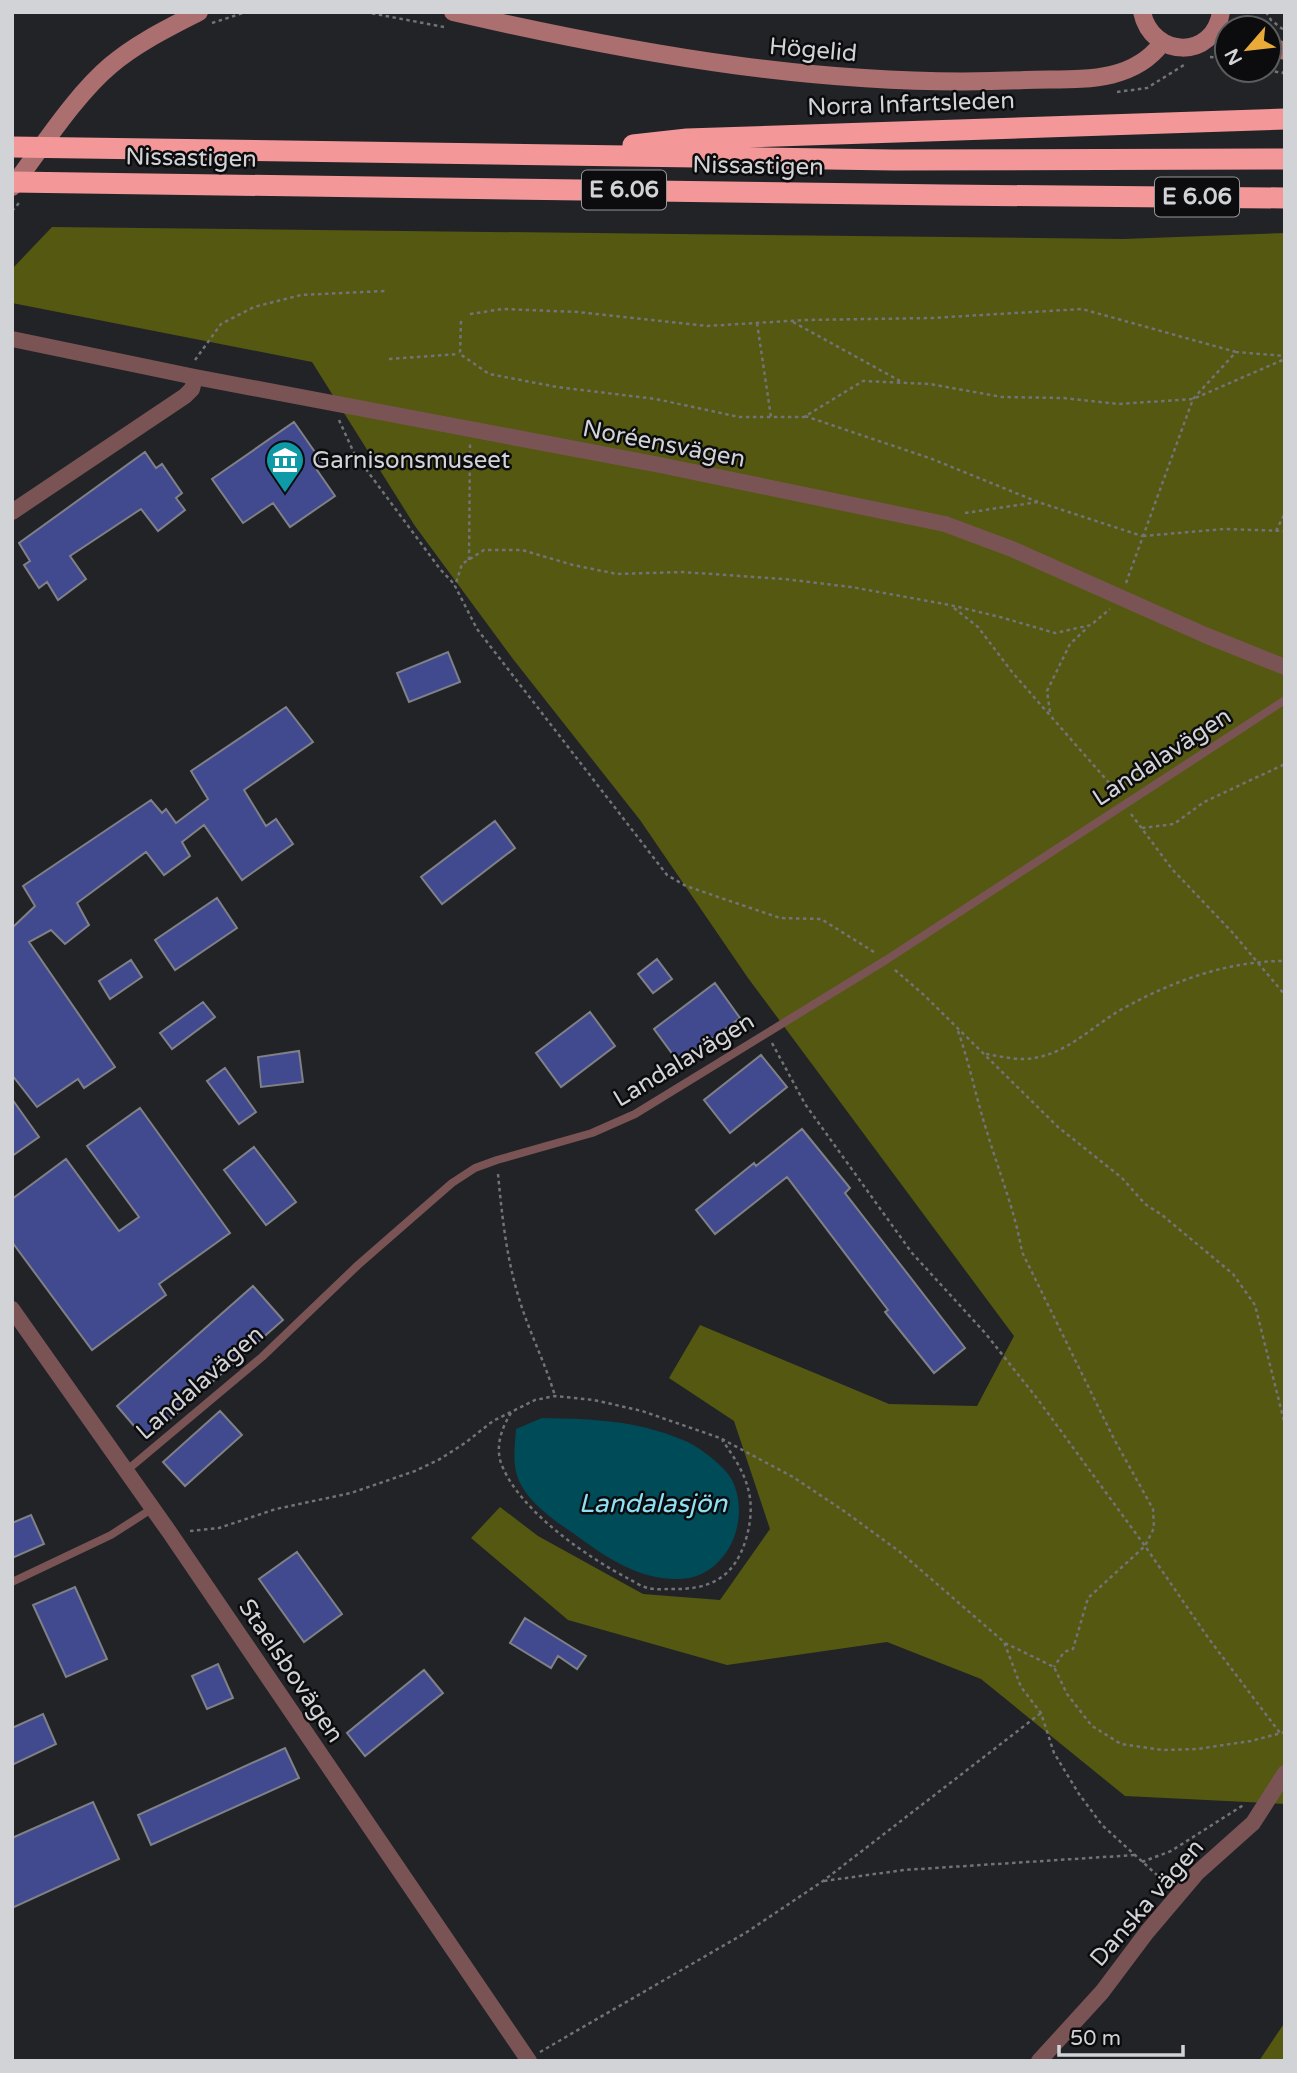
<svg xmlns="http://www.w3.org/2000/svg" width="1297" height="2073" font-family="'Varela Round',sans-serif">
  <rect width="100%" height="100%" fill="#222327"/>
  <path fill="#555810" d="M 52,227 L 1123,239 L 1285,233 L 1285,1804 L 1125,1796 L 981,1679 L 887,1642 L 727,1665 L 568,1620 L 471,1538 L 500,1507 L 538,1536 L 643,1594 L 720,1600 L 770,1529 L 734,1421 L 669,1378 L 700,1325 L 889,1404 L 977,1406 L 1014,1336 L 748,978 L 640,820 L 513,659 L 415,526 L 312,362 L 12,303 L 12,269 Z
    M 1285,2022 L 1285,2061 L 1259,2061 Z"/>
  <path fill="#004b58" d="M 542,1418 C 593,1419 635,1420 683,1440 C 697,1445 726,1467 732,1480 C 752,1520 727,1578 679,1579 C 638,1580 604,1556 573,1533 C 552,1519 522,1498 516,1472 C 513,1459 515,1443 516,1429 Z"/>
  <path fill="#414a8e" stroke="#7f8187" stroke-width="2" d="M 294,422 L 324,465 L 317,470 L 335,496 L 290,527 L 273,503 L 243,523 L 212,479 Z
    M 145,452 L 156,468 L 162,464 L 182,493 L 176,498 L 185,510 L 158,531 L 141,509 L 70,556 L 86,579 L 58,600 L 47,582 L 39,588 L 24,565 L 30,561 L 19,543 Z
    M 448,652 L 460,682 L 409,702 L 397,673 Z
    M 286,707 L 313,742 L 244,790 L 266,826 L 276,819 L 293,844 L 242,880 L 204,825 L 182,842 L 190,856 L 164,875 L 146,852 L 77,903 L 89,925 L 65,944 L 51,930 L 29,942 L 115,1067 L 84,1088 L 78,1079 L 37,1107 L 12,1075 L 12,928 L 35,906 L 23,886 L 151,800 L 162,813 L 166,809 L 176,823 L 208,799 L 191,771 Z
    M 495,821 L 515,848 L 442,904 L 421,877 Z
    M 217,898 L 237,928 L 175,970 L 155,940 Z
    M 657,959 L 672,979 L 653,993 L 638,974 Z
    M 131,960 L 142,977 L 110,999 L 99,981 Z
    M 715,983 L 740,1018 L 679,1063 L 654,1029 Z
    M 203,1002 L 215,1017 L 172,1049 L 160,1033 Z
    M 590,1012 L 615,1046 L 561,1087 L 536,1053 Z
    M 299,1051 L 303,1082 L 261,1087 L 258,1057 Z
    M 761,1055 L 787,1087 L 730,1133 L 704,1100 Z
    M 225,1068 L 256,1112 L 239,1124 L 207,1081 Z
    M 12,1099 L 39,1137 L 12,1156 Z
    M 140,1108 L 230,1233 L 159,1284 L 166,1295 L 92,1350 L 12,1242 L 12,1199 L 66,1159 L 119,1231 L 139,1217 L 87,1146 Z
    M 802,1129 L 850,1188 L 845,1193 L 965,1348 L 934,1373 L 885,1312 L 888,1310 L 787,1177 L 715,1234 L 696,1210 L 754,1163 L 756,1166 Z
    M 254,1147 L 296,1202 L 266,1225 L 224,1170 Z
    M 253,1286 L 283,1320 L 146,1440 L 117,1406 Z
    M 220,1411 L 242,1435 L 185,1486 L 163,1462 Z
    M 31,1515 L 44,1544 L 12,1558 L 12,1523 Z
    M 297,1552 L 342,1614 L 304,1642 L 259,1579 Z
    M 75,1587 L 107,1659 L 66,1677 L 33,1605 Z
    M 525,1618 L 586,1656 L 577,1669 L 558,1656 L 551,1668 L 510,1643 Z
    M 218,1664 L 233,1698 L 207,1709 L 192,1676 Z
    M 424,1670 L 443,1693 L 365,1756 L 347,1733 Z
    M 43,1714 L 56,1744 L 12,1765 L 12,1728 Z
    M 285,1748 L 299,1778 L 151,1845 L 138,1815 Z
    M 93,1802 L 119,1859 L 12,1908 L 12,1838 Z"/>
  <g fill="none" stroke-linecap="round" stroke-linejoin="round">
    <path stroke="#727376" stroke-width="2.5" stroke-dasharray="3.5 3.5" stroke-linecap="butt" d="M 365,12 L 444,27
      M 1266,12 L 1271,20 L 1285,31
      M 212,23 L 246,12
      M 1210,57 L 1227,58
      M 1268,70 L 1282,73 L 1285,71
      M 1117,92 L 1147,88 L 1184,65
      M 12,211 L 19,203
      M 470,314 L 503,309 L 578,312 L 707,326 L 805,320 L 932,318 L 1082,309 L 1236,352
      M 461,321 L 460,354 L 489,374 L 557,387 L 656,399 L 739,417 L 804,417 L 863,381 L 930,384 L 1002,397 L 1063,398 L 1119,404 L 1193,399 L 1285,359
      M 793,322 L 900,381
      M 757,323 L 771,417
      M 389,359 L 459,354
      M 195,360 L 221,324 L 254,307 L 301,295 L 385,291
      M 805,416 L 932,459 L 1038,502
      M 339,420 L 354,453 L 440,569 L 455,585
      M 965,513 L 1038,502 L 1142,536
      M 1276,531 L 1285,513
      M 1143,536 L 1224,529 L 1285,531
      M 469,560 L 470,444
      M 1126,583 L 1193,399 L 1236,352 L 1285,356
      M 954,608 L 978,627 L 1012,672 L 1118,793
      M 1050,712 L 1047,691 L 1070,644 L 1088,627
      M 1131,814 L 1172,869 L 1232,932 L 1285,995
      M 1142,828 L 1174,824 L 1204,802 L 1285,764
      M 874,952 L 821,919 L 780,918 L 686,886 L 667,875 L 477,629 L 455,586 L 462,564 L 484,550 L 522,550 L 573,565 L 617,574 L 682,572 L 784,579 L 851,587 L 950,605 L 1000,617 L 1055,633 L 1091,625 L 1110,609
      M 895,970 L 924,995 L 1058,1127 L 1122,1178 L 1145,1204 L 1162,1215 L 1233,1274 L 1255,1305 L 1285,1425
      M 958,1031 C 970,1065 976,1098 987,1132 C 999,1172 1015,1211 1022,1252 L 1114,1439 L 1153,1509 L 1154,1528 L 1145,1546 L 1088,1598 L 1073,1649 L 1064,1652 L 1054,1667
      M 772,1043 L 805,1104 L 912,1253 L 986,1334 L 1039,1401 L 1145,1546 L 1209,1639 L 1280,1733
      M 986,1054 C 998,1056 1011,1059 1023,1059 C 1064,1058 1089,1028 1122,1009 C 1173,981 1227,961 1285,961
      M 498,1174 C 502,1215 506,1255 518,1295 C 528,1330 545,1362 555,1396
      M 511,1413 C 501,1429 494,1449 503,1468 C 523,1513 587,1557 629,1579 C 635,1582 642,1587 648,1588 C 654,1590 663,1589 670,1589 C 709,1590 734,1579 746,1539 C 758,1498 746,1473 722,1440
      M 190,1531 L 219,1528 L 276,1509 L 351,1493 L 415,1471 L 440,1459 L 465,1443 L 493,1421 L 535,1400 L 555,1396 L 594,1400 L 642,1411 L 720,1438 L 793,1477 L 844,1511 L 900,1552 L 1004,1642 L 1021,1687 L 1041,1713 L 1054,1753 L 1079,1794 L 1102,1825 L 1168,1885
      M 1005,1643 L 1054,1667 L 1067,1694 L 1092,1726 L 1121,1744 L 1163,1750 L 1197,1749 L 1251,1741 L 1285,1732
      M 1142,1862 L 1171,1851 L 1245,1804
      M 824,1881 L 904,1870 L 1135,1855
      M 540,2052 L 747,1932 L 823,1881 L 1041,1713"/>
    <path stroke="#7a5454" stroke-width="8" d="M 126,1471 L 262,1357 L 358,1265 L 452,1183 L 475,1168 L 497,1160 L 592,1133 L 635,1114 L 886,960 L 1285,700
      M 12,1582 L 111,1535 L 153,1508"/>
    <path stroke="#7a5454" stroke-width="16" d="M 12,339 L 195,377 L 660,465 L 945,524 L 1012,549 L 1205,635 L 1285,667
      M 12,512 L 185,396 L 192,389 L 195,377
      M 12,1309 L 170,1533 L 529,2061
      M 1039,2061 L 1102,1992 L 1147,1932 L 1197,1873 L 1253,1823 L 1285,1773"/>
    <path stroke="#ab6f70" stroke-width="18" d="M 453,12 C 641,55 832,89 1025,80 C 1074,78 1130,86 1162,43
      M 1142,12 C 1152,59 1214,60 1221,12
      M 1269,46 L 1285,51
      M 12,187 C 41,149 75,95 111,65 C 137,43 168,28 199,12"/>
    <path stroke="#f49798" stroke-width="21" d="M 633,145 L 687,139 L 1285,119
      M 12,147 L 894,160 L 1285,159
      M 12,182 L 946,195 L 1285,198"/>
  </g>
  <defs>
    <symbol id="museum-pin" viewBox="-11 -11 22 30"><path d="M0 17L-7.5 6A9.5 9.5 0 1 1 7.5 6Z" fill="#0f9aa8" stroke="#0c0c0e"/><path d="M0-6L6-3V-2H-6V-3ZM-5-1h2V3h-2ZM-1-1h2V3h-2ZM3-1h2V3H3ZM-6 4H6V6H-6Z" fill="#fff"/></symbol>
  </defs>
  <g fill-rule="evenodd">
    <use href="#museum-pin" x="263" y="438" width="44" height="60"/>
  </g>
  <g text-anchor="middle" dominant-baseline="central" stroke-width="5" stroke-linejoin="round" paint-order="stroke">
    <g fill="#0c0c0e" stroke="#97979a" stroke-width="2">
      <rect x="582" y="170.5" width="84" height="39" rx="5"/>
      <rect x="1155" y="177.5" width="84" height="39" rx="5"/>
    </g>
    <g font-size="23" font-weight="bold" fill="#d2d3d6">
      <text x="624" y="190">E 6.06</text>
      <text x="1197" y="197">E 6.06</text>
    </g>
    <g font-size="24" fill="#d2d3d6" stroke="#0c0c0e">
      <text transform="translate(813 50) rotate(5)">Högelid</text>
      <text transform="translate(911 104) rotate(-2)">Norra Infartsleden</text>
      <text transform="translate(191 158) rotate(1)">Nissastigen</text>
      <text transform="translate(758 166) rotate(1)">Nissastigen</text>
      <text transform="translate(664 444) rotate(11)">Noréensvägen</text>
      <text transform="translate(1162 757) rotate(-33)">Landalavägen</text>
      <text transform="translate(684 1060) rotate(-31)">Landalavägen</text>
      <text transform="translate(200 1383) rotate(-41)">Landalavägen</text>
      <text transform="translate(291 1671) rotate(56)">Staelsbovägen</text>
      <text transform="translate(1147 1903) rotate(-49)">Danska vägen</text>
    </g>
    <g font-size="24" fill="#d2d3d6" stroke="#0c0c0e" text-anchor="start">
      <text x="312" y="460">Garnisonsmuseet</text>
    </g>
    <g font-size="26" font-style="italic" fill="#8ee1f5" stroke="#0c0c0e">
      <text x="653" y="1503">Landalasjön</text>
    </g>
  </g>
  <rect width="1297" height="2073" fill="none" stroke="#d2d3d6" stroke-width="28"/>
  <g transform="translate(1248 49) rotate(242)"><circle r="33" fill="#0c0c0e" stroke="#5b5c5e" stroke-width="2"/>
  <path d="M0-5L12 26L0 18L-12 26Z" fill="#eaaa38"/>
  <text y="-10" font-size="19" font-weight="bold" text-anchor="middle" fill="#d2d3d6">N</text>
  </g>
  <path d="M1059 2045v10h124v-10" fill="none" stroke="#d2d3d6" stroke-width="3.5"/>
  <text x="1070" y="2045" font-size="21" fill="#d2d3d6" stroke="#0c0c0e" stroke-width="5" paint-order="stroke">50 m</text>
</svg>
